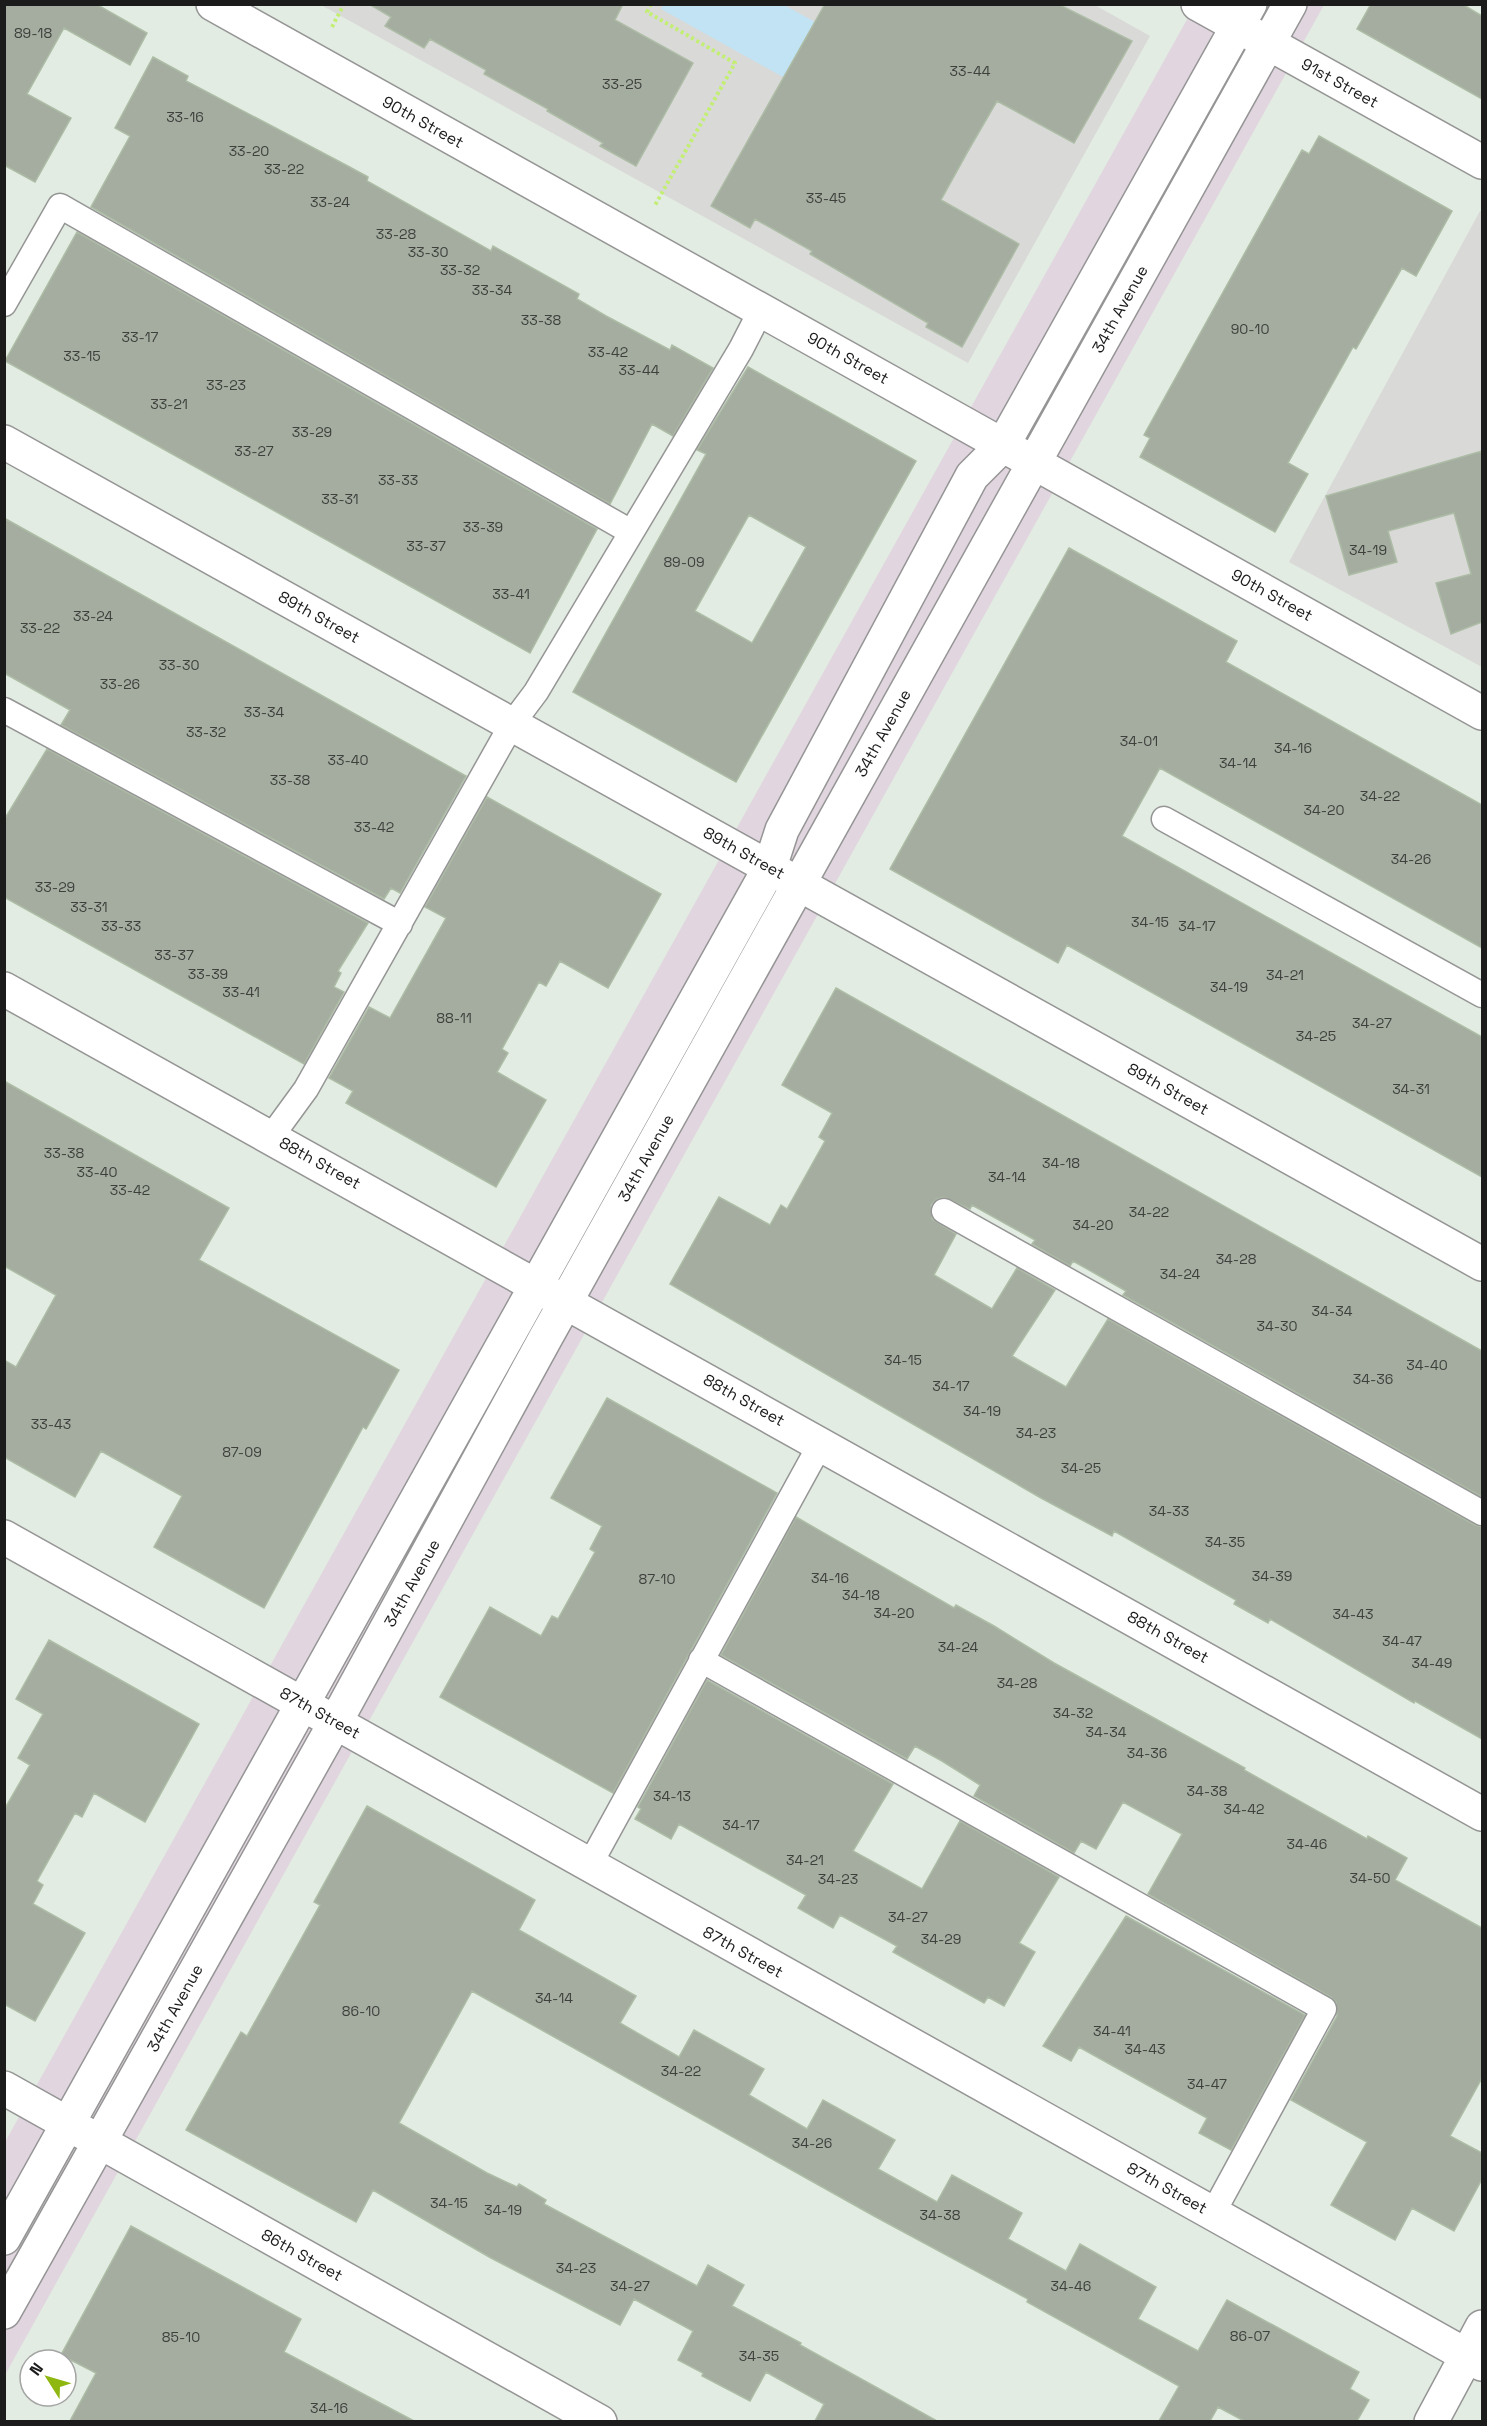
<svg xmlns="http://www.w3.org/2000/svg" width="1487" height="2426" font-family="'Space Grotesk',sans-serif">
  <rect width="100%" height="100%" fill="#e2ece2"/>
  <path fill="#d9d9d8" d="M 1093,4 L 1150,36 L 968,363 L 321,5 Z
    M 1480,211 L 1482,212 L 1482,667 L 1289,562 Z"/>
  <path fill="#c1e3f4" d="M 664,4 L 784,5 L 815,22 L 783,77 L 661,9 Z"/>
  <path fill="#e1d6df" d="M 1195,5 L 1324,5 L 5,2375 L 5,2142 Z"/>
  <path fill="#a5ada1" stroke="#adbca5" stroke-width="1.5" fill-rule="evenodd" d="M 4,4 L 96,4 L 147,33 L 130,65 L 64,28 L 27,94 L 71,118 L 35,182 L 4,165 Z
    M 369,4 L 623,4 L 615,20 L 693,63 L 636,166 L 600,146 L 603,143 L 547,111 L 548,109 L 484,74 L 486,70 L 430,39 L 424,48 L 385,26 L 391,17 Z
    M 825,4 L 1058,4 L 1132,41 L 1074,143 L 997,101 L 968,151 L 941,200 L 1019,244 L 962,347 L 926,327 L 928,323 L 810,254 L 812,251 L 755,219 L 750,228 L 711,206 Z
    M 1371,4 L 1462,4 L 1482,16 L 1482,99 L 1357,29 Z
    M 153,57 L 188,76 L 186,81 L 344,164 L 368,177 L 367,181 L 491,251 L 493,246 L 579,294 L 577,299 L 606,316 L 670,350 L 672,345 L 713,368 L 673,436 L 652,424 L 610,504 L 91,207 L 130,136 L 115,128 Z
    M 1319,136 L 1452,211 L 1416,276 L 1402,268 L 1356,349 L 1353,347 L 1288,463 L 1308,474 L 1275,532 L 1140,457 L 1150,438 L 1144,435 L 1197,339 L 1302,150 L 1309,154 Z
    M 77,232 L 597,529 L 530,653 L 5,361 Z
    M 748,367 L 916,461 L 736,782 L 573,692 L 706,454 L 697,450 ZM 749,515 L 806,547 L 752,643 L 695,611 Z
    M 1482,451 L 1482,622 L 1451,634 L 1436,583 L 1471,574 L 1454,513 L 1388,531 L 1397,562 L 1349,575 L 1326,496 Z
    M 4,518 L 466,776 L 400,893 L 391,888 L 384,899 L 61,725 L 70,710 L 4,673 Z
    M 1069,548 L 1237,641 L 1226,662 L 1482,805 L 1482,948 L 1160,768 L 1122,836 L 1482,1037 L 1482,1177 L 1067,945 L 1058,963 L 890,869 Z
    M 47,749 L 368,923 L 338,971 L 341,973 L 334,987 L 344,992 L 304,1064 L 4,897 L 4,820 Z
    M 487,797 L 661,894 L 608,988 L 560,961 L 546,986 L 539,982 L 502,1049 L 508,1053 L 497,1072 L 546,1100 L 496,1187 L 346,1103 L 353,1091 L 329,1078 L 369,1007 L 390,1018 L 446,918 L 425,907 Z
    M 836,988 L 1482,1351 L 1482,1497 L 1123,1295 L 1126,1291 L 1073,1261 L 1070,1266 L 1032,1244 L 1035,1240 L 972,1205 L 970,1209 L 944,1197 L 937,1199 L 931,1205 L 932,1219 L 956,1234 L 934,1275 L 992,1309 L 1017,1268 L 1055,1290 L 1012,1356 L 1066,1387 L 1108,1319 L 1475,1525 L 1482,1527 L 1482,1739 L 1415,1701 L 1414,1703 L 1270,1619 L 1268,1623 L 1234,1604 L 1236,1600 L 1114,1531 L 1112,1536 L 1041,1498 L 670,1284 L 719,1197 L 770,1225 L 781,1205 L 787,1209 L 825,1141 L 819,1137 L 832,1113 L 782,1085 Z
    M 4,1081 L 229,1208 L 199,1260 L 399,1370 L 366,1429 L 363,1427 L 264,1608 L 154,1547 L 182,1496 L 101,1451 L 75,1497 L 4,1457 L 4,1360 L 16,1367 L 56,1295 L 4,1266 Z
    M 607,1398 L 777,1493 L 613,1793 L 440,1697 L 490,1607 L 541,1636 L 552,1616 L 558,1619 L 595,1552 L 590,1549 L 602,1526 L 551,1498 Z
    M 796,1517 L 954,1608 L 956,1605 L 994,1626 L 1054,1663 L 1245,1768 L 1244,1770 L 1367,1839 L 1368,1836 L 1407,1858 L 1395,1880 L 1482,1928 L 1482,2078 L 1450,2136 L 1482,2153 L 1482,2179 L 1454,2231 L 1412,2208 L 1395,2240 L 1331,2205 L 1367,2142 L 1291,2100 L 1337,2016 L 1336,2002 L 1331,1997 L 1148,1894 L 1182,1834 L 1123,1802 L 1096,1849 L 1081,1841 L 1074,1853 L 974,1796 L 980,1785 L 942,1761 L 915,1746 L 907,1759 L 721,1655 Z
    M 49,1640 L 199,1724 L 145,1822 L 94,1793 L 82,1817 L 75,1813 L 37,1881 L 43,1885 L 33,1904 L 85,1933 L 35,2021 L 4,2004 L 4,1810 L 30,1765 L 18,1758 L 43,1714 L 16,1699 Z
    M 707,1680 L 893,1784 L 853,1851 L 922,1889 L 960,1821 L 1059,1877 L 1019,1943 L 1035,1952 L 1004,2006 L 988,1997 L 984,2003 L 893,1952 L 897,1946 L 840,1915 L 833,1928 L 798,1908 L 806,1895 L 679,1824 L 671,1839 L 635,1819 L 641,1809 L 638,1807 Z
    M 367,1806 L 535,1900 L 519,1930 L 636,1996 L 620,2023 L 679,2057 L 694,2030 L 764,2069 L 749,2095 L 807,2129 L 823,2100 L 895,2140 L 878,2169 L 937,2202 L 952,2175 L 1022,2213 L 1008,2239 L 1066,2271 L 1080,2244 L 1156,2287 L 1138,2319 L 1198,2351 L 1227,2300 L 1359,2372 L 1350,2389 L 1369,2400 L 1357,2421 L 1244,2421 L 1218,2407 L 1210,2421 L 1159,2421 L 1179,2386 L 1027,2302 L 1028,2299 L 874,2216 L 472,1991 L 399,2123 L 487,2173 L 517,2187 L 519,2184 L 546,2200 L 544,2204 L 697,2286 L 708,2265 L 744,2285 L 732,2306 L 801,2343 L 800,2345 L 937,2421 L 815,2421 L 824,2404 L 766,2372 L 750,2401 L 702,2376 L 703,2373 L 678,2360 L 693,2331 L 634,2299 L 620,2325 L 491,2258 L 373,2190 L 356,2222 L 186,2130 L 241,2032 L 247,2036 L 320,1905 L 314,1902 Z
    M 1126,1916 L 1305,2015 L 1231,2150 L 1199,2133 L 1207,2118 L 1178,2102 L 1079,2047 L 1071,2061 L 1043,2046 Z
    M 131,2226 L 301,2319 L 284,2352 L 414,2421 L 70,2421 L 96,2373 L 61,2355 Z"/>
  <g fill="none" stroke-linecap="round" stroke-linejoin="round">
    <defs>
      <path id="lane" d="M 4,304 L 60,206 L 631,532
        M 4,710 L 400,924
        M 1164,819 L 1482,995
        M 271,1137 L 306,1089 L 512,724 L 536,692 L 741,349 L 761,310
        M 944,1211 L 1482,1513
        M 701,1660 L 1324,2009 L 1213,2213
        M 589,1866 L 821,1443"/>
      <path id="street" d="M 213,4 L 1482,713
        M 1198,4 L 1482,162
        M 4,442 L 1482,1264
        M 4,989 L 1482,1814
        M 4,1537 L 1482,2364
        M 4,2088 L 600,2422
        M 4,2238 L 770,867 L 782,830 L 972,476 L 1003,445 L 1250,4
        M 4,2312 L 336,1721 L 546,1337 L 1290,4
        M 1431,2422 L 1482,2327"/>
    </defs>
    <use href="#lane" stroke="#959595" stroke-width="27"/>
    <use href="#street" stroke="#959595" stroke-width="36"/>
    <path stroke="#c2ee71" stroke-width="4" stroke-dasharray="3 3" stroke-linecap="butt" d="M 651,4 L 647,12 L 735,63 L 654,207
      M 332,27 L 344,4"/>
    <use href="#lane" stroke="#fff" stroke-width="24"/>
    <use href="#street" stroke="#fff" stroke-width="33"/>
  </g>
  <g text-anchor="middle" dominant-baseline="central" stroke-width="6" stroke-linejoin="round" paint-order="stroke">
    <g font-size="14" fill="#3e403c">
      <text x="33" y="33">89-18</text>
      <text x="970" y="71">33-44</text>
      <text x="622" y="84">33-25</text>
      <text x="185" y="117">33-16</text>
      <text x="249" y="151">33-20</text>
      <text x="284" y="169">33-22</text>
      <text x="826" y="198">33-45</text>
      <text x="330" y="202">33-24</text>
      <text x="396" y="234">33-28</text>
      <text x="428" y="252">33-30</text>
      <text x="460" y="270">33-32</text>
      <text x="492" y="290">33-34</text>
      <text x="541" y="320">33-38</text>
      <text x="1250" y="329">90-10</text>
      <text x="140" y="337">33-17</text>
      <text x="608" y="352">33-42</text>
      <text x="82" y="356">33-15</text>
      <text x="639" y="370">33-44</text>
      <text x="226" y="385">33-23</text>
      <text x="169" y="404">33-21</text>
      <text x="312" y="432">33-29</text>
      <text x="254" y="451">33-27</text>
      <text x="398" y="480">33-33</text>
      <text x="340" y="499">33-31</text>
      <text x="483" y="527">33-39</text>
      <text x="426" y="546">33-37</text>
      <text x="1368" y="550">34-19</text>
      <text x="684" y="562">89-09</text>
      <text x="511" y="594">33-41</text>
      <text x="93" y="616">33-24</text>
      <text x="40" y="628">33-22</text>
      <text x="179" y="665">33-30</text>
      <text x="120" y="684">33-26</text>
      <text x="264" y="712">33-34</text>
      <text x="206" y="732">33-32</text>
      <text x="1139" y="741">34-01</text>
      <text x="1293" y="748">34-16</text>
      <text x="348" y="760">33-40</text>
      <text x="1238" y="763">34-14</text>
      <text x="290" y="780">33-38</text>
      <text x="1380" y="796">34-22</text>
      <text x="1324" y="810">34-20</text>
      <text x="374" y="827">33-42</text>
      <text x="1411" y="859">34-26</text>
      <text x="55" y="887">33-29</text>
      <text x="89" y="907">33-31</text>
      <text x="1150" y="922">34-15</text>
      <text x="121" y="926">33-33</text>
      <text x="1197" y="926">34-17</text>
      <text x="174" y="955">33-37</text>
      <text x="208" y="974">33-39</text>
      <text x="1285" y="975">34-21</text>
      <text x="1229" y="987">34-19</text>
      <text x="241" y="992">33-41</text>
      <text x="454" y="1018">88-11</text>
      <text x="1372" y="1023">34-27</text>
      <text x="1316" y="1036">34-25</text>
      <text x="1411" y="1089">34-31</text>
      <text x="64" y="1153">33-38</text>
      <text x="1061" y="1163">34-18</text>
      <text x="97" y="1172">33-40</text>
      <text x="1007" y="1177">34-14</text>
      <text x="130" y="1190">33-42</text>
      <text x="1149" y="1212">34-22</text>
      <text x="1093" y="1225">34-20</text>
      <text x="1236" y="1259">34-28</text>
      <text x="1180" y="1274">34-24</text>
      <text x="1332" y="1311">34-34</text>
      <text x="1277" y="1326">34-30</text>
      <text x="903" y="1360">34-15</text>
      <text x="1427" y="1365">34-40</text>
      <text x="1373" y="1379">34-36</text>
      <text x="951" y="1386">34-17</text>
      <text x="982" y="1411">34-19</text>
      <text x="51" y="1424">33-43</text>
      <text x="1036" y="1433">34-23</text>
      <text x="242" y="1452">87-09</text>
      <text x="1081" y="1468">34-25</text>
      <text x="1169" y="1511">34-33</text>
      <text x="1225" y="1542">34-35</text>
      <text x="1272" y="1576">34-39</text>
      <text x="830" y="1578">34-16</text>
      <text x="657" y="1579">87-10</text>
      <text x="861" y="1595">34-18</text>
      <text x="894" y="1613">34-20</text>
      <text x="1353" y="1614">34-43</text>
      <text x="1402" y="1641">34-47</text>
      <text x="958" y="1647">34-24</text>
      <text x="1432" y="1663">34-49</text>
      <text x="1017" y="1683">34-28</text>
      <text x="1073" y="1713">34-32</text>
      <text x="1106" y="1732">34-34</text>
      <text x="1147" y="1753">34-36</text>
      <text x="1207" y="1791">34-38</text>
      <text x="672" y="1796">34-13</text>
      <text x="1244" y="1809">34-42</text>
      <text x="741" y="1825">34-17</text>
      <text x="1307" y="1844">34-46</text>
      <text x="805" y="1860">34-21</text>
      <text x="1370" y="1878">34-50</text>
      <text x="838" y="1879">34-23</text>
      <text x="908" y="1917">34-27</text>
      <text x="941" y="1939">34-29</text>
      <text x="554" y="1998">34-14</text>
      <text x="361" y="2011">86-10</text>
      <text x="1112" y="2031">34-41</text>
      <text x="1145" y="2049">34-43</text>
      <text x="681" y="2071">34-22</text>
      <text x="1207" y="2084">34-47</text>
      <text x="812" y="2143">34-26</text>
      <text x="449" y="2203">34-15</text>
      <text x="503" y="2210">34-19</text>
      <text x="940" y="2215">34-38</text>
      <text x="576" y="2268">34-23</text>
      <text x="630" y="2286">34-27</text>
      <text x="1071" y="2286">34-46</text>
      <text x="1250" y="2336">86-07</text>
      <text x="181" y="2337">85-10</text>
      <text x="759" y="2356">34-35</text>
      <text x="329" y="2408">34-16</text>
    </g>
    <g font-size="16" fill="#1b1b1b" stroke="#fff">
      <text transform="translate(1340 83) rotate(29)">91st Street</text>
      <text transform="translate(423 122) rotate(29)">90th Street</text>
      <text transform="translate(1120 309) rotate(-61)">34th Avenue</text>
      <text transform="translate(848 358) rotate(29)">90th Street</text>
      <text transform="translate(1272 595) rotate(29)">90th Street</text>
      <text transform="translate(319 617) rotate(29)">89th Street</text>
      <text transform="translate(883 733) rotate(-61)">34th Avenue</text>
      <text transform="translate(744 853) rotate(29)">89th Street</text>
      <text transform="translate(1168 1089) rotate(29)">89th Street</text>
      <text transform="translate(646 1158) rotate(-61)">34th Avenue</text>
      <text transform="translate(320 1163) rotate(29)">88th Street</text>
      <text transform="translate(744 1400) rotate(29)">88th Street</text>
      <text transform="translate(412 1583) rotate(-61)">34th Avenue</text>
      <text transform="translate(1168 1637) rotate(29)">88th Street</text>
      <text transform="translate(320 1713) rotate(29)">87th Street</text>
      <text transform="translate(743 1952) rotate(29)">87th Street</text>
      <text transform="translate(175 2008) rotate(-61)">34th Avenue</text>
      <text transform="translate(1167 2188) rotate(29)">87th Street</text>
      <text transform="translate(302 2255) rotate(29)">86th Street</text>
    </g>
  </g>
  <rect width="1487" height="2426" fill="none" stroke="#1b1b1b" stroke-width="12"/>
  <g transform="translate(48 2378) rotate(307)"><circle r="28" fill="#ffffff" stroke="#a4a4a4" stroke-width="1.5"/>
  <path d="M0-4.5L10 22L0 15L-10 22Z" fill="#8eb710"/>
  <text y="-9" font-size="16" font-weight="bold" text-anchor="middle" fill="#1b1b1b">N</text>
  </g>
</svg>
